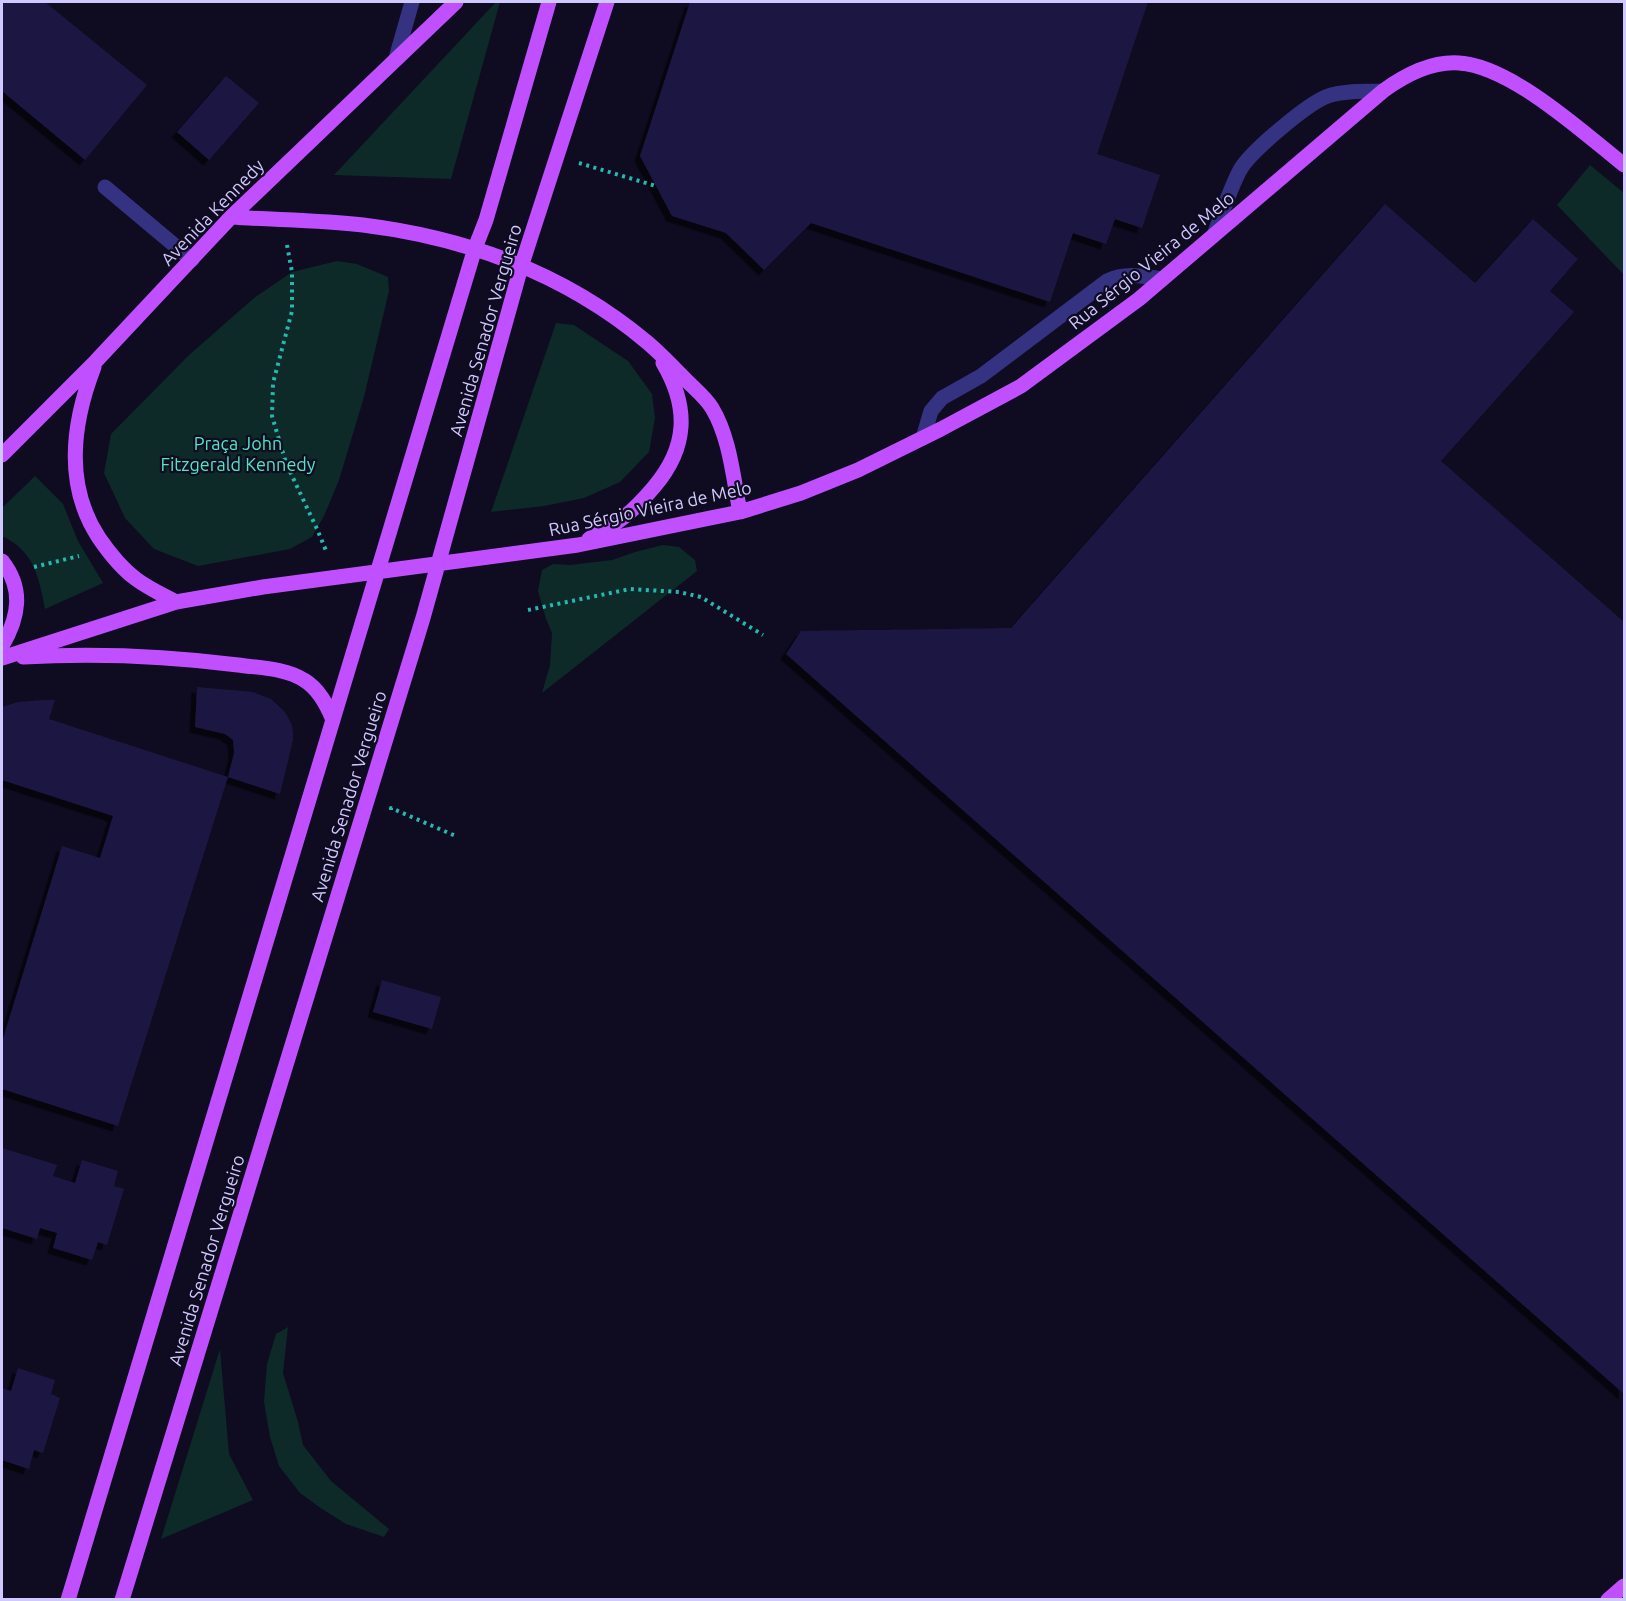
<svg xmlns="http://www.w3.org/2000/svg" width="1626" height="1601" font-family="Ubuntu,sans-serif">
  <defs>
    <filter id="shadow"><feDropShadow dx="-5.5" dy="5.5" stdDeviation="0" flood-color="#0009"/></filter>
  </defs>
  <rect width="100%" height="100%" fill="#0f0b20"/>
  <path fill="#0d2a29" d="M 496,2 L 500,2 L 451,179 L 334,175 Z
    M 1590,165 L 1624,193 L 1624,275 L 1557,205 Z
    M 337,261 L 357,264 L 388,277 L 389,291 L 364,397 L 339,480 L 324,516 L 312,537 L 290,549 L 198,566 L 154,549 L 125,518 L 104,473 L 111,434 L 188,356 L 254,298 L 292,272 Z
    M 556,323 L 574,325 L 628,361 L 652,394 L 655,418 L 649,452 L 620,482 L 584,498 L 544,506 L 491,512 Z
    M 35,476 L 63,504 L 78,541 L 103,583 L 45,609 C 39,577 34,551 2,536 L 2,508 Z
    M 663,545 L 679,547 L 695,560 L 697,571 L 542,693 L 550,665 L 552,633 L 546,619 L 538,591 L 542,570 L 553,564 L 570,565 L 612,560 L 635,552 Z
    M 288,1327 L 283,1373 L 298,1422 L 303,1445 L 331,1481 L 389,1529 L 384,1537 L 346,1524 L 322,1509 L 300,1493 L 279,1466 L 270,1437 L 264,1402 L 267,1364 L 276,1334 Z
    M 220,1349 L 229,1454 L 253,1500 L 161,1539 Z"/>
  <path fill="#1f1542" filter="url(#shadow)" d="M 2,2 L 45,2 L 147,85 L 85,160 L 2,91 Z
    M 690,2 L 1148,2 L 1097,154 L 1160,175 L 1142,228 L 1115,219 L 1106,244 L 1073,233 L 1050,302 L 811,223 L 764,270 L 726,233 L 672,216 L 640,156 Z
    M 226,76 L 259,103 L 209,160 L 177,132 Z
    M 1385,204 L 1475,283 L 1533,219 L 1578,259 L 1550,291 L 1574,312 L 1441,461 L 1624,622 L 1624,1394 L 786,654 L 801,631 L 1011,628 Z
    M 197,687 L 253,692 L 271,699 L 285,712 L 292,725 L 293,732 L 293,740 L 280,794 L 228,777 L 234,753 L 233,740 L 225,734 L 195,727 Z
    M 43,700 L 55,700 L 49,719 L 228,777 L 118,1126 L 2,1089 L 2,1042 L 62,846 L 100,858 L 113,816 L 2,780 L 2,707 L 18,702 Z
    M 382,980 L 441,997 L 432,1029 L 373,1012 Z
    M 2,1148 L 57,1165 L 53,1176 L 75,1183 L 82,1160 L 118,1171 L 114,1186 L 124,1189 L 107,1245 L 98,1242 L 92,1260 L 53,1248 L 57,1233 L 40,1228 L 37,1239 L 2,1228 Z
    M 18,1368 L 55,1380 L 51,1394 L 60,1398 L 43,1453 L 34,1450 L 29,1469 L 2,1460 L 2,1388 L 11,1391 Z"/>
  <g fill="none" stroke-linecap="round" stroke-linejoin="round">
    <path stroke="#24b8b1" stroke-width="4" stroke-dasharray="3 4.5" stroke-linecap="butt" d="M 579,163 L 656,186
      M 287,245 L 292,272 L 292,311 L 273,383 L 272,416 L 286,463 L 317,529 L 327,553
      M 34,567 L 79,556
      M 528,610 L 630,589 L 679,592 L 701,597 L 763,635
      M 391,810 L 391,808 L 458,837"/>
    <path stroke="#363282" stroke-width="15" d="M 105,187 L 192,260
      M 1214,235 C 1222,214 1229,191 1240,170 C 1250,152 1308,103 1328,96 C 1345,90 1366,92 1383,91
      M 923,438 L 931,411 L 942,398 L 981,376 L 1107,281 C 1125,272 1143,276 1162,279"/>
    <path stroke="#363282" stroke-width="15" d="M 396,58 L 412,2"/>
    <path stroke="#c050ff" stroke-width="15" d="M 231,217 C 275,220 319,220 363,225 C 468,238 566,274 648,343 C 662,355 674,368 687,381 C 695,389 705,397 712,408 C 730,438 733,477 740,512
      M 94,367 C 72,424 64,485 99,538 C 110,554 121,568 136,579 C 148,588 163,595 176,602
      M 2,455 L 96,361 L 231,217 L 456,2
      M 589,539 C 598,533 608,528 617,522 C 631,513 643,500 654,487 C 688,447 689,407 663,363
      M 2,561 C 24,589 19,617 2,646
      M 23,657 C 94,653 167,656 238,665 C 260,668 285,668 304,680 C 319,689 327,705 333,720
      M 2,658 L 176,602 L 263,587 L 578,545 L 740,512 L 801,493 L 858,470 L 941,429 L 1021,386 L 1139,299 L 1383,91 C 1405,75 1431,61 1459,63 C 1511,66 1584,133 1624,165
      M 68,1600 L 475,248 L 486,220 L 549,2
      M 122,1600 L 423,618 L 521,267 L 607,2
      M 1608,1600 L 1624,1586"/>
  </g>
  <g text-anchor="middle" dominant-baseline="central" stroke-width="4.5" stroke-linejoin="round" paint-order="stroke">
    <g font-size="18" fill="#d0c9ff" stroke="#0f0b20">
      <text transform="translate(212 212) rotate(-46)">Avenida Kennedy</text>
      <text transform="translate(1151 260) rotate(-39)">Rua Sérgio Vieira de Melo</text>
      <text transform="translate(485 330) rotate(-74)">Avenida Senador Vergueiro</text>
      <text transform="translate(650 508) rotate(-12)">Rua Sérgio Vieira de Melo</text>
      <text transform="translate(348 796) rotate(-73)">Avenida Senador Vergueiro</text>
      <text transform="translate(206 1260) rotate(-73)">Avenida Senador Vergueiro</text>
    </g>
    <g font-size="18" fill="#4de8c3" stroke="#0f0b20">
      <text x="238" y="443">Praça John<tspan x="238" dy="21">Fitzgerald Kennedy</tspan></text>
    </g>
  </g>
  <rect width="1626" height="1601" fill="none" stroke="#d0c9ff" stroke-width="6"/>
</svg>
